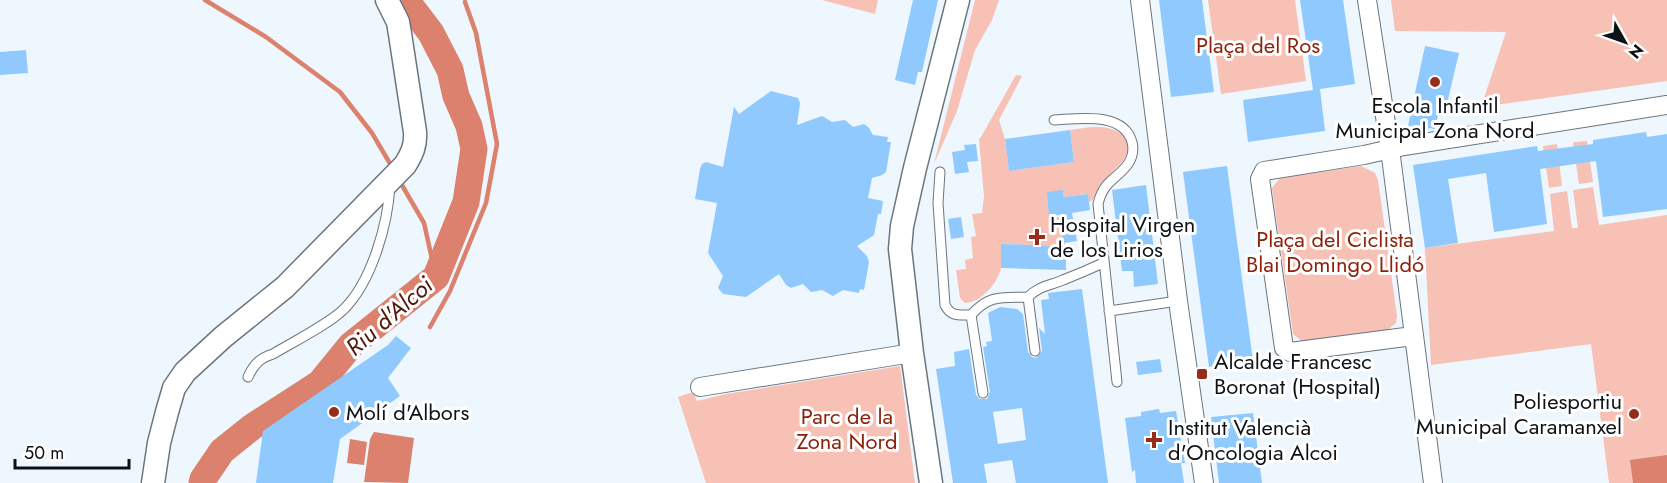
<svg xmlns="http://www.w3.org/2000/svg" width="1667" height="483" font-family="Jost,sans-serif">
  <rect width="100%" height="100%" fill="#eef6fe"/>
  <path fill="#f7c1b5" d="M 822,0 L 878,0 L 875,14 Z
    M 975,0 L 999,0 L 992,20 L 975,50 L 957,111 L 934,164 Z
    M 1208,0 L 1295,0 L 1306,81 L 1221,94 Z
    M 1391,0 L 1667,0 L 1667,81 L 1481,107 L 1506,32 L 1395,31 Z
    M 1016,75 L 1022,76 L 999,120 L 1005,139 L 1009,171 L 1074,162 L 1070,130 C 1090,127 1108,123 1125,136 C 1133,155 1121,163 1108,176 C 1101,183 1097,191 1093,200 L 1089,202 L 1087,194 L 1063,197 L 1049,216 L 1059,217 L 1064,243 L 1066,246 L 1002,244 C 1001,251 1003,261 1001,268 C 998,283 980,303 965,303 L 960,298 L 956,270 L 966,269 L 965,260 L 973,258 L 971,237 L 976,236 L 972,214 L 982,213 L 984,197 L 979,139 L 981,137 Z
    M 1587,141 L 1593,182 L 1579,184 L 1573,142 Z
    M 1557,144 L 1562,186 L 1549,188 L 1543,146 Z
    M 1361,166 L 1375,173 L 1378,180 L 1397,316 L 1396,323 L 1386,331 L 1303,342 L 1293,334 L 1272,188 L 1280,178 Z
    M 1593,187 L 1599,225 L 1667,215 L 1667,483 L 1609,483 L 1591,344 L 1431,365 L 1425,248 L 1554,231 L 1550,194 L 1567,191 L 1572,228 L 1578,228 L 1573,190 Z
    M 900,366 L 915,483 L 706,483 L 678,397 L 693,392 L 697,401 L 726,394 Z"/>
  <path fill="#dc816d" d="M 374,432 L 414,438 L 408,483 L 364,482 L 370,439 Z
    M 350,439 L 367,442 L 364,465 L 347,463 Z
    M 1667,455 L 1667,483 L 1633,483 L 1630,460 Z"/>
  <g fill="none" stroke-linecap="round" stroke-linejoin="round">
    <path stroke="#dc816d" stroke-width="4.5" d="M 205,0 L 266,37 L 340,92 L 372,133 L 392,167
      M 399,180 L 424,223 L 436,277
      M 430,327 L 450,291 L 486,203 L 497,144 L 476,33 L 465,2"/>
    <path stroke="#dc816d" stroke-width="27" d="M 202,483 L 203,479 L 222,451 L 252,427 L 320,383 L 351,345 L 436,277 L 466,202 L 474,149 L 469,126 L 456,96 L 450,70 L 431,33 L 406,0"/>
  </g>
  <path fill="#90c9fd" fill-rule="evenodd" d="M 913,0 L 938,0 L 922,72 L 918,72 L 915,85 L 895,80 Z
    M 1159,0 L 1202,0 L 1214,92 L 1171,97 Z
    M 1300,0 L 1343,0 L 1355,84 L 1320,89 L 1325,131 L 1248,142 L 1243,100 L 1313,90 Z
    M 1425,46 L 1459,53 L 1445,112 L 1439,111 L 1435,129 L 1429,128 L 1428,131 L 1408,126 Z
    M 26,50 L 28,73 L 0,75 L 0,52 Z
    M 771,91 L 798,98 L 800,103 L 797,125 L 822,116 L 832,122 L 845,120 L 853,127 L 864,124 L 869,128 L 873,135 L 888,137 L 887,142 L 891,142 L 886,172 L 882,175 L 872,178 L 868,198 L 883,201 L 881,214 L 878,214 L 874,235 L 857,246 L 867,256 L 869,262 L 864,290 L 860,289 L 859,293 L 843,290 L 833,296 L 822,290 L 811,292 L 803,284 L 791,288 L 786,285 L 779,274 L 746,297 L 723,294 L 718,288 L 723,276 L 708,253 L 717,203 L 695,199 L 700,169 L 702,164 L 706,162 L 723,167 L 734,107 L 739,114 Z
    M 1070,130 L 1074,162 L 1009,171 L 1005,139 Z
    M 1646,132 L 1647,137 L 1667,134 L 1667,209 L 1603,217 L 1596,161 L 1540,169 L 1547,224 L 1494,232 L 1486,173 L 1448,179 L 1458,243 L 1425,248 L 1413,165 L 1537,146 L 1538,151 L 1593,144 L 1593,140 Z
    M 976,144 L 978,161 L 967,162 L 969,172 L 955,174 L 952,152 L 965,150 L 964,145 Z
    M 1227,166 L 1253,361 L 1209,367 L 1183,172 Z
    M 1146,185 L 1158,284 L 1134,287 L 1133,271 L 1122,271 L 1112,190 Z
    M 1063,190 L 1063,197 L 1088,194 L 1090,210 L 1072,213 L 1077,241 L 1064,243 L 1059,215 L 1049,216 L 1047,192 Z
    M 961,217 L 964,237 L 951,239 L 948,219 Z
    M 1001,244 L 1066,246 L 1066,270 L 1001,268 Z
    M 1082,289 L 1108,483 L 1016,483 L 1012,460 L 984,464 L 987,483 L 953,483 L 936,369 L 955,366 L 954,352 L 969,349 L 976,395 L 980,399 L 987,399 L 990,392 L 983,347 L 987,346 L 986,342 L 992,341 L 988,313 L 1000,307 L 1017,309 L 1023,314 L 1028,352 L 1032,357 L 1036,358 L 1042,351 L 1039,328 L 1045,334 L 1041,300 L 1049,299 L 1048,293 ZM 1022,408 L 1026,440 L 998,444 L 993,412 Z
    M 396,336 L 411,348 L 388,378 L 400,396 L 340,439 L 333,483 L 256,483 L 263,431 L 388,345 Z
    M 1160,359 L 1162,372 L 1138,375 L 1136,362 Z
    M 1159,409 L 1160,413 L 1176,411 L 1185,463 L 1181,463 L 1184,483 L 1136,483 L 1135,470 L 1132,472 L 1125,418 L 1141,416 L 1141,412 Z
    M 1253,413 L 1262,483 L 1219,483 L 1211,417 Z"/>
  <g fill="none" stroke-linecap="round" stroke-linejoin="round">
    <defs>
      <path id="service" d="M 1054,120 C 1078,119 1123,111 1132,142 C 1134,150 1132,158 1128,164 C 1115,181 1104,180 1098,204 L 1117,382
        M 940,172 L 938,203 L 945,305 C 951,317 959,315 971,315 L 983,393
        M 1028,297 C 1039,286 1049,286 1063,280 C 1076,275 1090,269 1103,263
        M 1109,311 L 1178,301
        M 971,315 C 990,294 1002,298 1028,297 L 1035,351
        M 248,377 C 254,364 260,358 273,354 C 293,342 329,324 344,309 C 372,281 388,224 390,185"/>
      <path id="minor" d="M 1140,0 L 1178,301 L 1204,483
        M 1367,0 L 1390,149 L 1433,483
        M 1413,336 L 1290,352 L 1284,348 L 1260,179 L 1264,171 L 1364,155 L 1404,146 L 1667,105
        M 700,387 L 912,353"/>
      <path id="tertiary" d="M 153,483 L 159,443 L 167,412 L 174,388 L 185,372 L 223,337 L 285,287 L 405,165 C 412,154 416,145 415,132 L 400,34 L 398,22 L 387,0
        M 931,483 L 912,353 L 900,249 L 902,226 L 915,168 L 958,0"/>
    </defs>
    <use href="#service" stroke="#6c757d" stroke-width="11"/>
    <use href="#minor" stroke="#6c757d" stroke-width="20"/>
    <use href="#tertiary" stroke="#6c757d" stroke-width="25"/>
    <use href="#service" stroke="#fff" stroke-width="9"/>
    <use href="#minor" stroke="#fff" stroke-width="18"/>
    <use href="#tertiary" stroke="#fff" stroke-width="22"/>
  </g>
  <g fill="#962d19" stroke="#fff" stroke-width="2">
    <circle cx="1435" cy="82" r="6"/>
    <path d="M1034 228h6v6h6v6h-6v6h-6v-6h-6v-6h6z"/>
    <rect x="1196" y="368" width="12" height="12" rx="3"/>
    <circle cx="334" cy="412" r="6"/>
    <circle cx="1634" cy="414" r="6"/>
    <path d="M1151 431h6v6h6v6h-6v6h-6v-6h-6v-6h6z"/>
  </g>
  <g text-anchor="middle" dominant-baseline="central" stroke-width="6" stroke-linejoin="round" paint-order="stroke">
    <g font-size="22" fill="#8e210a" stroke="#fff">
      <text x="1258" y="45">Plaça del Ros</text>
      <text x="1335" y="239">Plaça del Ciclista<tspan x="1335" dy="25">Blai Domingo Llidó</tspan></text>
      <text x="847" y="416">Parc de la<tspan x="847" dy="25">Zona Nord</tspan></text>
    </g>
    <g font-size="22" fill="#0e1215" stroke="#fff" text-anchor="start">
      <text x="1435" y="105" text-anchor="middle">Escola Infantil<tspan x="1435" dy="25">Municipal Zona Nord</tspan></text>
      <text x="1050" y="224">Hospital Virgen<tspan x="1050" dy="25">de los Lirios</tspan></text>
      <text x="1214" y="361">Alcalde Francesc<tspan x="1214" dy="25">Boronat (Hospital)</tspan></text>
      <text x="1622" y="401" text-anchor="end">Poliesportiu<tspan x="1622" dy="25">Municipal Caramanxel</tspan></text>
      <text x="346" y="412">Molí d'Albors</text>
      <text x="1168" y="427">Institut Valencià<tspan x="1168" dy="25">d'Oncologia Alcoi</tspan></text>
    </g>
    <g font-size="24" font-style="italic" fill="#51170c" stroke="#fff">
      <text transform="translate(389 316) rotate(-41)">Riu d'Alcoi</text>
    </g>
  </g>
  <g transform="translate(1625 42) rotate(130)" stroke="#ffffff" stroke-width="4.5" paint-order="stroke">
  <path d="M0-4.5L10 22L0 15L-10 22Z" fill="#0e1215"/>
  <text y="-9" font-size="16" font-weight="bold" text-anchor="middle" fill="#0e1215">N</text>
  </g>
  <path d="M15 459v9h114v-9" fill="none" stroke="#0e1215" stroke-width="3"/>
  <text x="24" y="459" font-size="18" fill="#0e1215" stroke="#ffffff" stroke-width="4.5" paint-order="stroke">50 m</text>
</svg>
